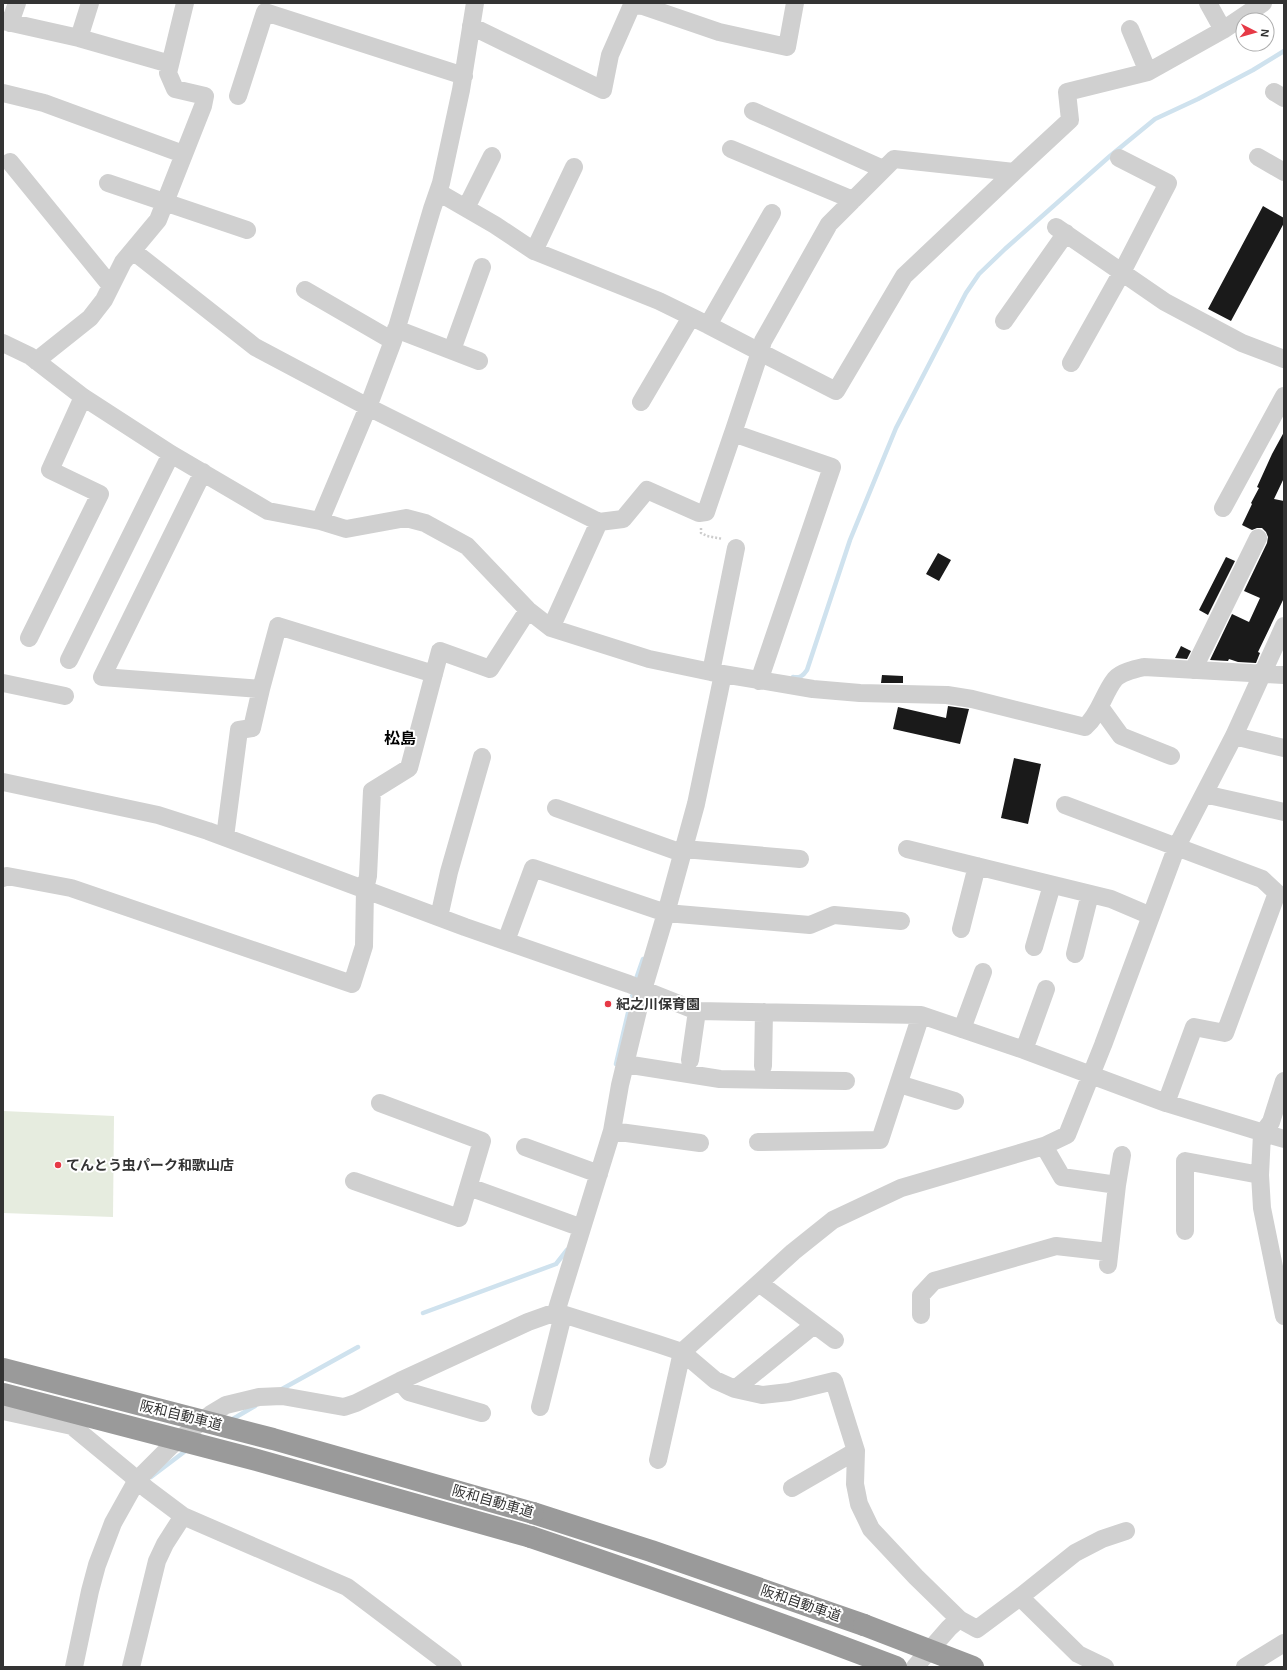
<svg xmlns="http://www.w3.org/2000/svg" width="1287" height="1670" font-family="Helvetica,'Noto Sans JP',sans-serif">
  <rect width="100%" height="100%" fill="#fff"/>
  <path fill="#e6ecdf" d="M 3,1111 L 114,1116 L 113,1217 L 3,1213 Z"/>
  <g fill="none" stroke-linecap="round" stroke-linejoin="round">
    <path stroke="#cfe2ee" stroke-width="4.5" d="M 793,677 C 800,678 803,676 807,670 L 850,540 L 896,428 L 966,293 L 979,274 L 1005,249 L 1110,156 L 1155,119 L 1198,99 L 1253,70 L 1284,51
      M 635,982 L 643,959
      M 616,1064 L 632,996
      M 423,1313 L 556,1264 L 567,1250
      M 282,1389 L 358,1347
      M 231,1420 L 255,1406
      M 151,1477 L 188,1449"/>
  </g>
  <path fill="#1a1a1a" d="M 1263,206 L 1284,218 L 1284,223 L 1231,321 L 1208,309 Z
    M 1284,432 L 1284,478 L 1274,499 L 1284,501 L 1284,598 L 1258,652 L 1260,653 L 1256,663 L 1238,662 L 1229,659 L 1228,661 L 1210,660 L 1232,614 L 1249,622 L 1260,598 L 1244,591 L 1267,543 L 1268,537 L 1266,532 L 1262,528 L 1257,528 L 1252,530 L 1242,525 L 1252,504 L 1251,503 L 1259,488 L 1257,487 L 1272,454 Z
    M 938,553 L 951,560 L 939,581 L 926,574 Z
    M 1226,557 L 1235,561 L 1208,615 L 1199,610 Z
    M 1181,646 L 1191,651 L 1187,659 L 1175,658 Z
    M 882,675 L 903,676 L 903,683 L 881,683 Z
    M 948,706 L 969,709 L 960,744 L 893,729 L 898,707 L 946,718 Z
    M 1014,758 L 1041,764 L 1028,824 L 1001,818 Z"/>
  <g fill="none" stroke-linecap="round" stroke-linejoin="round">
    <path stroke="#cdcdcd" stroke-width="2.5" stroke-dasharray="2 2" stroke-linecap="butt" d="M 701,528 L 701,533 L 707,536 L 723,539"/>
    <path stroke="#d0d0d0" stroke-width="18" d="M 1208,3 L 1223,30
      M 3,21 L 79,38 L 170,64
      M 10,23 L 17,3
      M 471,26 L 603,90 L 610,55 L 632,5 L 643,6 L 719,32 L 787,47 L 795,3
      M 1130,29 L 1148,72
      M 79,38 L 90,3
      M 1274,92 L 1284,98
      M 3,93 L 44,103 L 183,154
      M 238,96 L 265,12 L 464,76
      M 753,111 L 883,169
      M 731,149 L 853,200
      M 1258,157 L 1284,172
      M 10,162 L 111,286
      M 1014,172 L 1070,120 L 1067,92 L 1148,72 L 1223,30 L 1263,3
      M 108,183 L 247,230
      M 438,192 L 495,225 L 534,251 L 659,301 L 708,325 L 772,213
      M 466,208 L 492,156
      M 1056,227 L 1165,302 L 1242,343 L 1284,359
      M 133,251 L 255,347 L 368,407 L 599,522
      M 534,251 L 574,167
      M 305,290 L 393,341
      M 1004,321 L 1066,233
      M 708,325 L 760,352 L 763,341 L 829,224 L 894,159 L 1014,172 L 904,276 L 836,391 L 760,352 L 733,433 L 832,467 L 759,681
      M 396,329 L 479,361
      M 3,343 L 30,356 L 83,397 L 171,454 L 268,511 L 320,521 L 346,529 L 406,518 L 425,523 L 467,546 L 528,610 L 551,628 L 649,659 L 711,672 L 813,689 L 860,693 L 947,695 L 972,699 L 1085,727 C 1100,714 1103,694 1115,679 C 1121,672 1135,669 1144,667 L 1284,675
      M 452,350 L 482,267
      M 36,361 L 90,318 L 104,300 L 123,262 L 158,220 L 203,106 L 205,96 L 175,89 L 168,73 L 185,3
      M 1071,363 L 1122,272 L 1168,183 L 1119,158
      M 641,402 L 691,317
      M 203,472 L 102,677 L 261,689
      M 1223,508 L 1284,396
      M 320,521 L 368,407 L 393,341 L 432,209 L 441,183 L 461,90 L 475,3
      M 551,628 L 599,522 L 623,519 L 647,490 L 699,513 L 706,512 L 733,433
      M 29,638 L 100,494 L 50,470 L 83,397
      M 69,660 L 171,454
      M 1193,670 L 1258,538
      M 711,672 L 736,548
      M 3,683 L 65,696
      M 1100,707 L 1121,736 L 1171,756
      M 1234,736 L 1284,748
      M 3,782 L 158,815 L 208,831 L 465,927 L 629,984 L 697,1011 L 921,1015 L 1024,1050 L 1166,1103 L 1284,1139
      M 1204,794 L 1284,812
      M 1065,805 L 1262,879 L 1277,893 L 1225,1033 L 1194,1027 L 1166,1103
      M 556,808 L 682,853
      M 225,837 L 239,730 L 252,728 L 261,689 L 278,626 L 434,674
      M 684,849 L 800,859
      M 907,849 L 1111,899 L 1151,916
      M 3,878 L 7,876 L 71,888 L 352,984 L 364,946 L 365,889 L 368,876 L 372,791 L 409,768 L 440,651 L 490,669 L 528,610
      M 439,917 L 449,872 L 482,757
      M 961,929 L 977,866
      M 506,941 L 533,868 L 666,913 L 810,925 L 834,915 L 901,921
      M 1034,947 L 1052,885
      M 1075,954 L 1090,894
      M 962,1029 L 983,972
      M 1024,1050 L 1046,989
      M 690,1060 L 697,1011
      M 625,1064 L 720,1079 L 846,1081
      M 763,1066 L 764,1012
      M 1284,1081 L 1271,1122 L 1262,1134 L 1260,1175 L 1262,1208 L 1284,1316
      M 899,1084 L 955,1101
      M 612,1131 L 700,1143
      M 758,1142 L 880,1140 L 921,1015
      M 1044,1146 L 1062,1177 L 1117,1185
      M 525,1147 L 599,1174
      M 354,1181 L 459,1218 L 482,1141 L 380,1103
      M 469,1187 L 582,1228
      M 1185,1231 L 1185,1161 L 1260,1175
      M 1108,1265 L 1117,1185 L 1122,1155
      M 759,1283 L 835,1340
      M 556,1312 L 612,1131 L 620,1085 L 643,990 L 666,913 L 696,804 L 723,674
      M 921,1315 L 921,1295 L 934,1281 L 1056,1246 L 1109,1252
      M 400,1381 L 409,1392 L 482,1413
      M 735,1389 L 814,1325
      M 540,1407 L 563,1315
      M 3,1411 L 72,1426 L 129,1473 L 147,1489 L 183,1516 L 347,1587 L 453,1667
      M 658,1460 L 682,1352 L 759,1283 L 793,1252 L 833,1220 L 901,1188 L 1044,1146 L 1067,1135 L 1103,1045 L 1177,846 L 1234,736 L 1284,626
      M 792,1488 L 856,1451
      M 1020,1597 L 1075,1553 L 1102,1539 L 1126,1531
      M 74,1667 L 90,1591 L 97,1565 L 113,1523 L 137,1480 L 171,1446 L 211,1414 L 226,1405 L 259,1397 L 282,1396 L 344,1407 L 356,1403 L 400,1381 L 528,1322 L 556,1312 L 658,1344 L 682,1352 L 715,1380 L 735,1389 L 762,1395 L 789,1392 L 834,1381 L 856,1451 L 855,1484 L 859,1504 L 871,1529 L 916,1577 L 959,1619 L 977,1629 L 1020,1597 L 1078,1654 L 1105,1667
      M 131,1667 L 157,1561 L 165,1544 L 183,1516
      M 915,1667 L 949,1628 L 959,1619
      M 1245,1667 L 1284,1643"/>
    <path stroke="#9a9a9a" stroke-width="22" d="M 533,1513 L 651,1551 L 864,1625
      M 531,1537 C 653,1578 775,1621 896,1667"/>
    <path stroke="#9a9a9a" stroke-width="22" d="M 3,1369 L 273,1439 L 533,1513
      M 3,1394 L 253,1459 L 531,1537
      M 864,1625 L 973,1667"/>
  </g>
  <g fill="#e63946" stroke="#fff" stroke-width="1.5">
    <circle cx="608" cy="1004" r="4"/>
    <circle cx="58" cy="1165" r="4"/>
  </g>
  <g text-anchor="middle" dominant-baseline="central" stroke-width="4" stroke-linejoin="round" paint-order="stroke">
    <g font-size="14" font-weight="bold" fill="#333" stroke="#fff" text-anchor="start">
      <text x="616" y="1004">紀之川保育園</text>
      <text x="66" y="1165">てんとう虫パーク和歌山店</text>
    </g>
    <g font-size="14" fill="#333" stroke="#fff">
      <text transform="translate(181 1415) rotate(14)">阪和自動車道</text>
      <text transform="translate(493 1501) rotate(16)">阪和自動車道</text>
      <text transform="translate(801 1603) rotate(19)">阪和自動車道</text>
    </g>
    <g font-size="16" font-weight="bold" fill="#000" stroke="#fff">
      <text x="400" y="738">松島</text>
    </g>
  </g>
  <rect width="1287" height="1670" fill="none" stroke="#333333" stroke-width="8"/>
  <g transform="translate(1255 32) rotate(96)"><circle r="19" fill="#ffffff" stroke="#adadad"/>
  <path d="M0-3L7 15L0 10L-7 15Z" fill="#e63946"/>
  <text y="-6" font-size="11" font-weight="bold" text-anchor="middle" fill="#333333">N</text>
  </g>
</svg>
